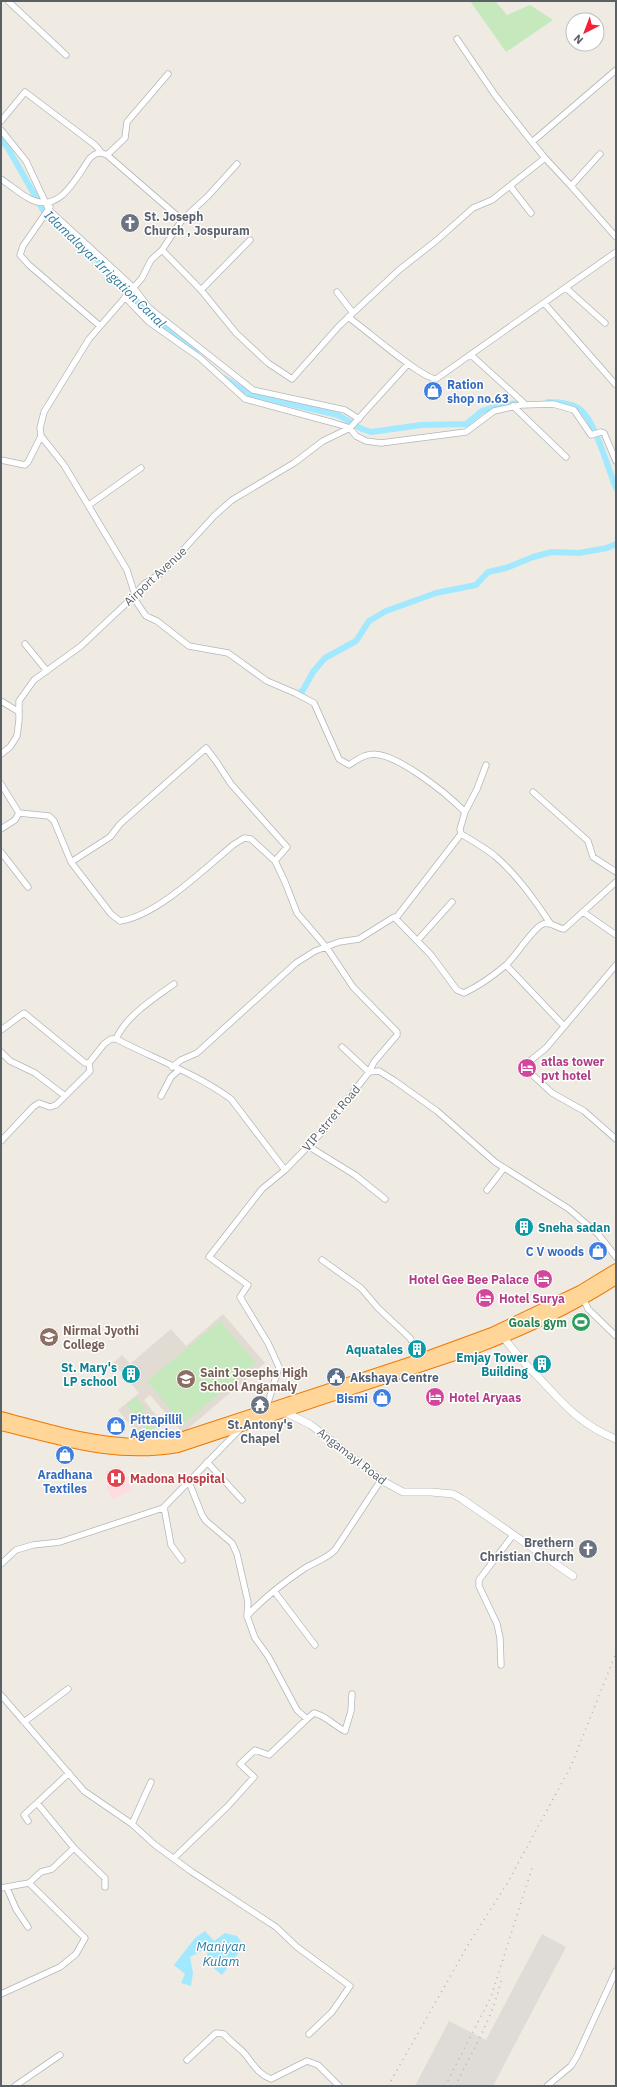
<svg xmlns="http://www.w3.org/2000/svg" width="617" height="2087" font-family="'IBM Plex Sans',sans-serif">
  <rect width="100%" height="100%" fill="#efeae2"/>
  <path fill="#dfdcd7" d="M 542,1934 L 566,1947 L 493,2086 L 415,2086 L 449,2021 L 486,2040 Z"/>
  <path fill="#e1dbd3" d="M 223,1314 L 265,1363 L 183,1433 L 150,1395 L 144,1400 L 164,1425 L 144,1442 L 118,1410 L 139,1393 L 113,1363 L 122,1355 L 130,1364 L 171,1329 L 186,1346 Z"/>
  <path fill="#fddde0" d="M 119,1465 L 132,1490 L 112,1499 L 106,1486 L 109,1484 L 105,1472 Z"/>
  <path fill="#c5e9bc" d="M 470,1 L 495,1 L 507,15 L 530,5 L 553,20 L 506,52 Z
    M 220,1321 L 256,1363 L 183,1424 L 147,1381 Z
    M 136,1397 L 145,1408 L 142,1411 L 155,1428 L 149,1433 L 126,1405 Z"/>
  <path fill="#a2e9ff" d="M 205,1931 L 214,1941 L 225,1933 L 237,1936 L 244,1946 L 222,1975 L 210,1965 L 206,1949 L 190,1957 L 193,1973 L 191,1986 L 181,1983 L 185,1974 L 174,1965 L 195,1938 Z"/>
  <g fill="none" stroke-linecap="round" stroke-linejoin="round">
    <path stroke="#a2e9ff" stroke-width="6" d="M 1,140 L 8,148 L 43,210 L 128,287 L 133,300 L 196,353
      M 224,378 L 252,395 L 338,415 L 362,429 L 371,432 L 421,425 L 466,424 L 482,411 L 507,404 L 523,403
      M 548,402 C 558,402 572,403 581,410 C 595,421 608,469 616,488
      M 295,693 L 302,692 L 313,672 L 325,658 L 356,641 L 369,621 L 386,611 L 436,593 L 476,585 L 488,572 L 506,568 L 533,557 L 552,552 L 579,553 L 607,548 L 616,544"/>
    <defs>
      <path id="minor" d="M 8,1 L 66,55
        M 457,39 L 495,95 L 532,142
        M 1,121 L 25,92 L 95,145 L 101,152
        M 1,130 L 26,161 L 49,210 L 134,288 L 149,308 L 253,390 L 345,410 L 359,419
        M 107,155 L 125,138 L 127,122 L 168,74
        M 545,158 L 571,186 L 600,154
        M 1,179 C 10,185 20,194 30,199 C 60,214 75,179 90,158 C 96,153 99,151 107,155 L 182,220
        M 510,186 L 531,213
        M 571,186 L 616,237
        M 50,207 L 23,246 L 20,255 L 29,265 L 100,326
        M 162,250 L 201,290 L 236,333 L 268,363 L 292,379 L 339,326 L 399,270 L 437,240 L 473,208 L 492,200 L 545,158 L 532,142 L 616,70
        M 566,288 L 605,323
        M 201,290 L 250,240
        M 337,292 L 353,313
        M 125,297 L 149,322 L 200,358 L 245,399 L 334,423 L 350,428 L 356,436 L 366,441 L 381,443 L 466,432 L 494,411 L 521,405 L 553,404 L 574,410 L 591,435 L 601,432 L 604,433 L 616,461
        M 544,303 L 616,385
        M 348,317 C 364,328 422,379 436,379 L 616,252
        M 471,355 L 525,404
        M 513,406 L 566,457
        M 1,460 L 25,465 L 28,462 L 41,436
        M 89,505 L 141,468
        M 135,595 L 127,570 L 64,465 L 41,436 L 40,428 L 44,412 L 89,339 L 142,278 L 151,260 L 162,250 L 182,220 L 208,196 L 237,164
        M 133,597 L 146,616 L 157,621 L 189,646 L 228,653 L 267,681 L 295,693 L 314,703 L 339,759 L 349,765 C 354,762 361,756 368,755 C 392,748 448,795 465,812 L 460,829 L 461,834 C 473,841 485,848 495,856 C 517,875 534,899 550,923
        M 25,644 L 47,671
        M 1,701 L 19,712
        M 1,754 L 10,747 L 17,736 L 19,720 L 19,701 L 34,680 L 81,646 L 133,597 L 144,584 L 163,572 L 214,516 L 232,500 L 294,463 L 323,441 L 350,428 L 408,364
        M 1,784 L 19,813 L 15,820 L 1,829
        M 533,792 L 588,841 L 593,857 L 616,872
        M 465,812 L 477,789 L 486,765
        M 19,813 L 49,816 L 54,821 L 71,862 L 111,914 L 120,921 C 157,916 205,868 233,845 L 244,838 L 251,839 L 275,861 L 285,882 L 297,913 L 327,948 L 353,987 L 397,1032 L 397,1035 L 374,1062 L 369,1072 L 342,1047
        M 1,852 L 28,887
        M 71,862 L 110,837 L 120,824 L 206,748 L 216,761 L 231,784 L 287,847 L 275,861
        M 583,912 L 616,935
        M 396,918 L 461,834
        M 417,941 L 452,902
        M 506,965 L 564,1026
        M 616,965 L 546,1048 L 525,1065 L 525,1068 L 552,1093 L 584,1111 L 616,1139
        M 1,1030 L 24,1013 L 85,1063 L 89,1063 L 104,1044 L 111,1039 L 116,1039 C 153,1058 197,1074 231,1099 L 285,1170
        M 116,1039 C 126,1016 153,999 174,984
        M 1,1052 L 10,1061 L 35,1073 L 65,1096
        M 172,1067 L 181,1060 L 197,1053 L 296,963 L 315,951 L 339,942 L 359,939 L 394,917 L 431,955 L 457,990 L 464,993 C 479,986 493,976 506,965 C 515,957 534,927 543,924 C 551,921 556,928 564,929 L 616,882
        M 161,1096 L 171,1077 L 179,1070
        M 1,1141 L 33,1107 L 39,1103 L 50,1107 L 56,1105 L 90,1071 L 89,1063
        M 308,1146 L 355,1175 L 385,1199
        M 487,1190 L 504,1168
        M 322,1260 L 361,1288 L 378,1308 L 410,1338 L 421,1359
        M 583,1298 L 588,1309 L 616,1336
        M 266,1409 L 279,1367 L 268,1343 L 240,1297 L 248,1285 L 209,1257 L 262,1189 L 285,1170 L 322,1132 L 369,1072 L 379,1071 L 395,1081 L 437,1111 L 495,1162 L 569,1209 L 598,1234 L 616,1257
        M 207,1462 L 242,1500
        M 189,1482 L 202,1515 L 206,1521 L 232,1543 L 237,1554 L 248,1602 L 247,1616 L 255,1638 L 268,1656 L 297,1710 L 307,1719 L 314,1713 C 327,1716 334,1726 345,1731 L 351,1711 L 352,1694
        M 164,1507 L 171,1545 L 182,1560
        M 1,1564 L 16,1550 L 33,1545 L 60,1542 L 163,1508 L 241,1428
        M 274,1591 L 315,1645
        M 247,1616 C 264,1598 284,1582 305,1568 C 315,1562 326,1559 335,1550 L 381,1480
        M 501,1665 L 500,1638 L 497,1624 L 479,1586 L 479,1580 L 513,1535
        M 1,1695 L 84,1791 L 132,1824 L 155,1845 L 192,1872 L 276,1927 L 297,1947 L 350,1986 L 332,2012 L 309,2034
        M 24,1722 L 68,1689
        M 28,1821 L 24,1815 L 37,1803
        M 132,1824 L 151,1782
        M 74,1848 L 105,1878 L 105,1887
        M 174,1858 L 228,1806 L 254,1777 L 240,1764 L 255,1750 L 269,1755 L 307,1719
        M 1,1888 L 29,1883
        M 7,1888 L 16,1909 L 28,1927
        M 1,1994 L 60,1967 L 76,1954 L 85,1938 L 29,1883 L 41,1872 L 52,1869 L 74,1848 L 37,1803 L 69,1773
        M 187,2060 L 216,2033 L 224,2034 C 230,2042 239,2047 245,2054 C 253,2064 258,2074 271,2079 L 307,2061 L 318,2065 L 339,2086
        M 15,2086 L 60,2055
        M 547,2086 L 571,2066 L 577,2056 L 616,1971"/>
      <path id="tertiary" d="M 503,1337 C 515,1353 528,1367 542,1381 C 565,1406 583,1426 616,1439
        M 283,1411 L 311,1425 L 381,1480 L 403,1492 L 431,1492 L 453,1494 L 462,1499 L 573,1576"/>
      <path id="trunk" d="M 1,1417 C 47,1429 93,1444 140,1444 C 152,1444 163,1442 174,1440 L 421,1359 L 492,1333 L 580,1291 L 616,1269
        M 1,1425 C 63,1440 114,1458 178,1447 L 479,1347 C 523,1330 576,1305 616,1279"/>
    </defs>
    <use href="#minor" stroke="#b3b7bb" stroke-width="7"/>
    <use href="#tertiary" stroke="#b3b7bb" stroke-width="8"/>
    <use href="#trunk" stroke="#f17700" stroke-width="12"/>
    <use href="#minor" stroke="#fff" stroke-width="5.5"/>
    <use href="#tertiary" stroke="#fff" stroke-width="7"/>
    <use href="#trunk" stroke="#ffd598" stroke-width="10"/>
    <path stroke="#b2b3b4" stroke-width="1.5" stroke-dasharray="1 5" stroke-linecap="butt" d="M 388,2086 L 468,1945 L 508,1882 L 571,1766 L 616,1653
      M 445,2086 L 491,1997 L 532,1868
      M 455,2086 C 473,2050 494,2016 502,1976"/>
  </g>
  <defs>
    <symbol id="church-disc" viewBox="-11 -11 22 22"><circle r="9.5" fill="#6b7280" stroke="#fff"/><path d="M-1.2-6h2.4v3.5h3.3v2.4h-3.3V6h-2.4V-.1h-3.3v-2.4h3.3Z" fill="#fff"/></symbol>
    <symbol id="shop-disc" viewBox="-11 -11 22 22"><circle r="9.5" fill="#3f7fe0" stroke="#fff"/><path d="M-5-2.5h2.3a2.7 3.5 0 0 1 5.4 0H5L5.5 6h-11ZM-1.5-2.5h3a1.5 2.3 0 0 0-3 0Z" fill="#fff"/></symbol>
    <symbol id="hotel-disc" viewBox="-11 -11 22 22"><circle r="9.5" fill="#d1479c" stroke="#fff"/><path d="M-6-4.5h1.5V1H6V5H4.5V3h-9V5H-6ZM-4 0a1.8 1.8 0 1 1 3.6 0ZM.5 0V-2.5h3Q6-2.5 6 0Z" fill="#fff"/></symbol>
    <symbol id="building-disc" viewBox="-11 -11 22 22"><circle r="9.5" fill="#0f9aa8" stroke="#fff"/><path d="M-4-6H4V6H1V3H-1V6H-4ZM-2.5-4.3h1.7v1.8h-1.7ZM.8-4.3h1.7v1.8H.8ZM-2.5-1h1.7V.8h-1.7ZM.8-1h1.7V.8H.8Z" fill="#fff"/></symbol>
    <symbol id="stadium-disc" viewBox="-11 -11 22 22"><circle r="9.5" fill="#2e9e5b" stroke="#fff"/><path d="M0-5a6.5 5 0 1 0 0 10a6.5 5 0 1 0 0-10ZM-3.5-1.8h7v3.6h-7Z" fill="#fff"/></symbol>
    <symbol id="university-disc" viewBox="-11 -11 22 22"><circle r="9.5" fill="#8d6e63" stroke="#fff"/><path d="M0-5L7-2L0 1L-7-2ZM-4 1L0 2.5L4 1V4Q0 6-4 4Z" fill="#fff"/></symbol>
    <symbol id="civic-disc" viewBox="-11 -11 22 22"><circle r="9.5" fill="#5c6f8a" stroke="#fff"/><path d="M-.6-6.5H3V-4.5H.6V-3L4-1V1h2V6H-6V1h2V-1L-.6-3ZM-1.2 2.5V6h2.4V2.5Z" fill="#fff"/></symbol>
    <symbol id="school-disc" viewBox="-11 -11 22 22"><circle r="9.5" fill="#8d6e63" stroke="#fff"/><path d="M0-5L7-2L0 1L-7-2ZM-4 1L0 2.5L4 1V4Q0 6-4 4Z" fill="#fff"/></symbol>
    <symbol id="temple-disc" viewBox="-11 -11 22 22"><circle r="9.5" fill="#6b7280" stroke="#fff"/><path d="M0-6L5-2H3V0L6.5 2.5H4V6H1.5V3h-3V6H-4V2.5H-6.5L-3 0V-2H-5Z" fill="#fff"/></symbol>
    <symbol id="hospital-disc" viewBox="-11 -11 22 22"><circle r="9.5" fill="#e0444e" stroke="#fff"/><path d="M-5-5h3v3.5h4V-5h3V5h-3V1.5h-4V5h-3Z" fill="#fff"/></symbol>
  </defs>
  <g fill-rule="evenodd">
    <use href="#church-disc" x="119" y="212" width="22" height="22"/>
    <use href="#shop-disc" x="422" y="380" width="22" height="22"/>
    <use href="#hotel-disc" x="516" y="1057" width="22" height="22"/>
    <use href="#building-disc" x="513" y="1216" width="22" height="22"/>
    <use href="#shop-disc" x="587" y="1240" width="22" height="22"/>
    <use href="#hotel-disc" x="532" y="1268" width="22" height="22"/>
    <use href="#hotel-disc" x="474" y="1287" width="22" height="22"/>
    <use href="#stadium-disc" x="570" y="1311" width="22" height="22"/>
    <use href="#university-disc" x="38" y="1326" width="22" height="22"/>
    <use href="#building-disc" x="406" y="1338" width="22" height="22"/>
    <use href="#building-disc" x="531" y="1353" width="22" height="22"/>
    <use href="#building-disc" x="120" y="1363" width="22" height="22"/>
    <use href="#civic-disc" x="325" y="1366" width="22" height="22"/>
    <use href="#school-disc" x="175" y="1368" width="22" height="22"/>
    <use href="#hotel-disc" x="424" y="1386" width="22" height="22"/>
    <use href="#shop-disc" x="371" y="1387" width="22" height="22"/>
    <use href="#temple-disc" x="249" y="1394" width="22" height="22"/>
    <use href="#shop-disc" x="105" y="1415" width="22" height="22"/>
    <use href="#shop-disc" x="54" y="1444" width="22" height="22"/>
    <use href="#hospital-disc" x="105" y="1467" width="22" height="22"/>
    <use href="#church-disc" x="577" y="1538" width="22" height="22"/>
  </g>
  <g text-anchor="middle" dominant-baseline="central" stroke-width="3" stroke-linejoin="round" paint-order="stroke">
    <g font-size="12" font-weight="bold" fill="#5b616d" stroke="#fff" text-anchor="start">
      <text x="144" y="216">St. Joseph<tspan x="144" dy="14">Church , Jospuram</tspan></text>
      <text x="260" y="1424" text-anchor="middle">St.Antony's<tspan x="260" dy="14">Chapel</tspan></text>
      <text x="574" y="1542" text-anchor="end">Brethern<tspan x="574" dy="14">Christian Church</tspan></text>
    </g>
    <g font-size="12" font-weight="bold" fill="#366cbe" stroke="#fff" text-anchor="start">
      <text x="447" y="384">Ration<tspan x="447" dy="14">shop no.63</tspan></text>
      <text x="584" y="1251" text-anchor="end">C V woods</text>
      <text x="368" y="1398" text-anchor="end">Bismi</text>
      <text x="130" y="1419">Pittapillil<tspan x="130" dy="14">Agencies</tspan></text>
      <text x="65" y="1474" text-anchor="middle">Aradhana<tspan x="65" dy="14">Textiles</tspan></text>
    </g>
    <g font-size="12" fill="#5a6165" stroke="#fff">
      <text transform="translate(155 576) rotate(-43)">Airport Avenue</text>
      <text transform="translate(331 1118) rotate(-50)">VIP strret Road</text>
      <text transform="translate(352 1456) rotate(38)">Angamayl Road</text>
    </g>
    <g font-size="12" font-weight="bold" fill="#b23c85" stroke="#fff" text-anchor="start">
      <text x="541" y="1061">atlas tower<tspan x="541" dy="14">pvt hotel</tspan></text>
      <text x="529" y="1279" text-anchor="end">Hotel Gee Bee Palace</text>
      <text x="499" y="1298">Hotel Surya</text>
      <text x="449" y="1397">Hotel Aryaas</text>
    </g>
    <g font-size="12" font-weight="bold" fill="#0d838f" stroke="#fff" text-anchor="end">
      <text x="538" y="1227" text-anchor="start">Sneha sadan</text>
      <text x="403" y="1349">Aquatales</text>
      <text x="528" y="1357">Emjay Tower<tspan x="528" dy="14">Building</tspan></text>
      <text x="117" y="1367">St. Mary's<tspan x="117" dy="14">LP school</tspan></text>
    </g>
    <g font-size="12" font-weight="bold" fill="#27864d" stroke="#fff" text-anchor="end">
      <text x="567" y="1322">Goals gym</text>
    </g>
    <g font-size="12" font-weight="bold" fill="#785e54" stroke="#fff" text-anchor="start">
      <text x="63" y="1330">Nirmal Jyothi<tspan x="63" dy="14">College</tspan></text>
      <text x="200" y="1372">Saint Josephs High<tspan x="200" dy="14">School Angamaly</tspan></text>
    </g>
    <g font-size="12" font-weight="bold" fill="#4e5e75" stroke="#fff" text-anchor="start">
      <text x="350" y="1377">Akshaya Centre</text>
    </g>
    <g font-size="12" font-weight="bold" fill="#be3a42" stroke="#fff" text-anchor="start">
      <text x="130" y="1478">Madona Hospital</text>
    </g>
    <g font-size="13" font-style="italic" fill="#307b9e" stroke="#fff">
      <text transform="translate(105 269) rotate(44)">Idamalayar Irrigation Canal</text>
      <text x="221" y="1946">Maniyan<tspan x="221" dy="15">Kulam</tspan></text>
    </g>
  </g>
  <rect width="617" height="2087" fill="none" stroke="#5a6165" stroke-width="4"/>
  <g transform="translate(585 32) rotate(222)"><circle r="19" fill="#ffffff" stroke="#bdc0c1"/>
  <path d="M0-3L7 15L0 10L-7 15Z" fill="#f81f38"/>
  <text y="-6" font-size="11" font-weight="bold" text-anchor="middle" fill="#5a6165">N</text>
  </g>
</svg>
